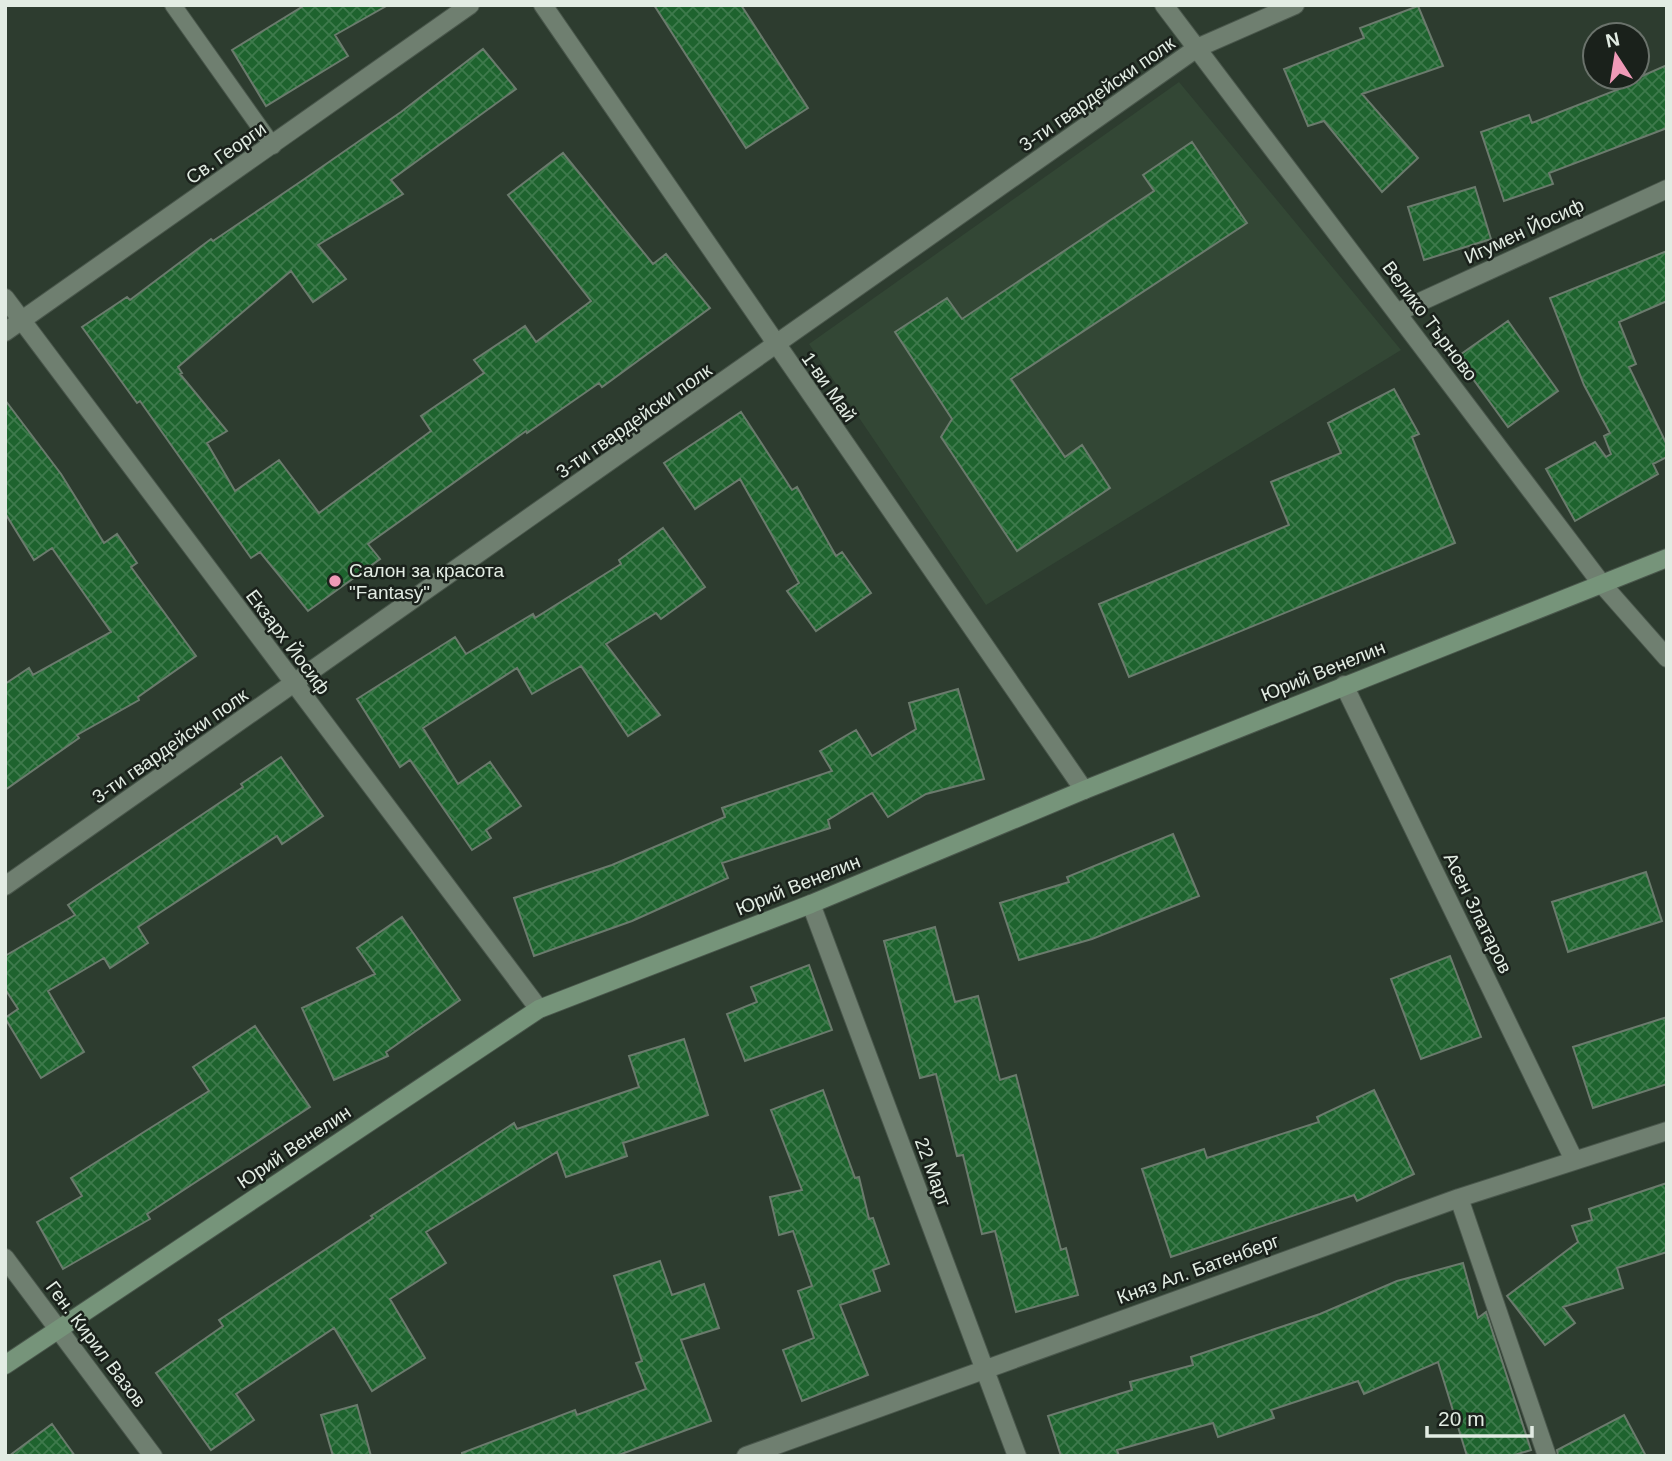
<svg xmlns="http://www.w3.org/2000/svg" width="1672" height="1461" font-family="Helvetica,sans-serif">
  <defs>
    <pattern id="building-cross-hatch" width="8" height="8" patternUnits="userSpaceOnUse" patternTransform="scale(1.75)"><rect width="8" height="8" fill="#1e632e"/><path d="M0 0l8 8M0 8l8-8" fill="none" stroke="#3e7a4c"/></pattern>
  </defs>
  <rect width="100%" height="100%" fill="#2d3c2f"/>
  <path fill="#334735" d="M 1179,82 L 1401,350 L 986,605 L 809,344 Z"/>
  <path fill="url(#building-cross-hatch)" stroke="#6b7b6d" stroke-width="2" d="M 305,5 L 388,5 L 335,35 L 348,56 L 266,106 L 232,50 Z
    M 654,5 L 741,5 L 808,108 L 746,148 Z
    M 1418,6 L 1443,66 L 1362,94 L 1418,158 L 1382,192 L 1324,121 L 1308,126 L 1284,69 L 1364,38 L 1360,28 Z
    M 483,49 L 516,89 L 391,180 L 403,194 L 318,245 L 346,279 L 313,302 L 291,271 L 178,367 L 182,373 L 180,374 L 227,431 L 207,443 L 235,491 L 279,460 L 319,513 L 431,431 L 421,416 L 484,373 L 474,360 L 525,326 L 536,342 L 591,301 L 508,195 L 563,153 L 653,264 L 666,254 L 710,308 L 602,387 L 599,383 L 527,433 L 526,431 L 368,544 L 380,559 L 308,611 L 260,552 L 251,558 L 140,401 L 137,403 L 82,327 L 127,297 L 130,300 L 211,239 L 213,241 L 303,180 L 401,112 Z
    M 1667,65 L 1667,128 L 1549,173 L 1553,184 L 1504,201 L 1481,132 L 1529,115 L 1532,123 L 1627,86 L 1626,83 Z
    M 1192,142 L 1247,223 L 1011,379 L 1065,457 L 1082,445 L 1110,488 L 1017,551 L 941,437 L 952,419 L 895,332 L 947,298 L 962,319 L 1154,191 L 1143,175 Z
    M 1475,187 L 1491,239 L 1424,260 L 1408,207 Z
    M 1667,251 L 1667,301 L 1619,322 L 1636,364 L 1629,367 L 1667,445 L 1667,457 L 1653,464 L 1658,474 L 1575,521 L 1546,469 L 1595,442 L 1606,457 L 1611,454 L 1604,436 L 1610,433 L 1584,385 L 1550,298 Z
    M 1508,321 L 1558,391 L 1508,427 L 1457,357 Z
    M 1394,389 L 1419,434 L 1412,437 L 1455,543 L 1129,677 L 1099,604 L 1289,525 L 1271,482 L 1341,453 L 1328,423 Z
    M 5,400 L 61,474 L 104,543 L 117,534 L 137,563 L 131,567 L 196,656 L 138,697 L 139,700 L 77,735 L 79,738 L 5,790 L 5,684 L 29,668 L 33,675 L 111,632 L 52,548 L 34,560 L 5,513 Z
    M 741,412 L 792,490 L 797,487 L 836,556 L 842,552 L 871,593 L 816,631 L 787,591 L 799,583 L 740,479 L 695,509 L 664,463 Z
    M 663,528 L 705,587 L 661,619 L 656,613 L 606,644 L 660,715 L 628,736 L 581,666 L 532,694 L 517,668 L 423,728 L 458,784 L 490,762 L 521,806 L 486,830 L 491,838 L 472,850 L 410,760 L 400,767 L 357,699 L 455,637 L 466,654 L 533,614 L 535,618 L 621,564 L 619,560 Z
    M 958,689 L 984,779 L 926,794 L 888,817 L 872,793 L 828,820 L 830,828 L 722,863 L 728,878 L 632,921 L 534,956 L 514,898 L 612,865 L 725,817 L 722,808 L 832,771 L 820,751 L 856,730 L 872,756 L 916,729 L 909,703 Z
    M 281,757 L 323,816 L 282,844 L 277,836 L 138,927 L 148,943 L 110,968 L 104,958 L 48,991 L 84,1052 L 41,1078 L 5,1018 L 18,1009 L 5,989 L 5,956 L 75,915 L 68,905 L 243,787 L 241,784 Z
    M 1173,834 L 1199,896 L 1092,939 L 1019,960 L 1000,903 L 1069,882 L 1067,877 Z
    M 1646,872 L 1662,921 L 1568,952 L 1552,902 Z
    M 402,917 L 460,1000 L 386,1052 L 388,1056 L 334,1080 L 302,1008 L 375,974 L 357,948 Z
    M 935,927 L 955,1002 L 978,996 L 1000,1080 L 1016,1075 L 1061,1250 L 1066,1248 L 1078,1295 L 1016,1312 L 995,1231 L 982,1234 L 963,1155 L 957,1156 L 936,1074 L 920,1078 L 884,941 Z
    M 1450,956 L 1481,1037 L 1421,1059 L 1391,979 Z
    M 809,965 L 832,1030 L 745,1061 L 727,1014 L 757,1002 L 751,987 Z
    M 1667,1017 L 1667,1084 L 1593,1108 L 1573,1047 Z
    M 255,1026 L 310,1107 L 147,1214 L 150,1219 L 63,1269 L 37,1222 L 82,1196 L 71,1178 L 209,1091 L 193,1067 Z
    M 684,1039 L 708,1115 L 623,1143 L 627,1156 L 566,1177 L 557,1152 L 426,1232 L 446,1263 L 390,1299 L 425,1358 L 372,1391 L 334,1328 L 236,1394 L 254,1420 L 211,1450 L 156,1373 L 223,1326 L 219,1320 L 373,1218 L 371,1216 L 514,1123 L 517,1129 L 639,1087 L 629,1056 Z
    M 823,1090 L 855,1178 L 859,1177 L 869,1219 L 873,1218 L 889,1264 L 873,1270 L 880,1291 L 840,1305 L 868,1375 L 802,1401 L 783,1350 L 814,1338 L 798,1291 L 812,1286 L 793,1231 L 779,1235 L 770,1197 L 802,1190 L 771,1110 Z
    M 1374,1090 L 1414,1174 L 1357,1201 L 1354,1195 L 1171,1257 L 1142,1169 L 1204,1149 L 1207,1158 L 1319,1122 L 1317,1117 Z
    M 1667,1183 L 1667,1252 L 1617,1268 L 1623,1288 L 1563,1307 L 1575,1323 L 1545,1345 L 1507,1296 L 1578,1242 L 1572,1226 L 1592,1220 L 1589,1209 Z
    M 660,1261 L 672,1295 L 704,1284 L 719,1328 L 681,1340 L 711,1421 L 616,1456 L 462,1456 L 462,1453 L 575,1410 L 577,1415 L 646,1389 L 636,1363 L 642,1361 L 614,1276 Z
    M 1463,1263 L 1478,1318 L 1486,1312 L 1531,1450 L 1511,1456 L 1467,1456 L 1438,1362 L 1364,1394 L 1358,1381 L 1271,1410 L 1274,1418 L 1218,1437 L 1213,1423 L 1117,1450 L 1119,1456 L 1061,1456 L 1048,1416 L 1132,1390 L 1130,1382 L 1193,1365 L 1191,1357 L 1320,1314 L 1397,1281 Z
    M 357,1405 L 371,1456 L 333,1456 L 321,1415 Z
    M 1624,1415 L 1646,1456 L 1558,1456 L 1557,1450 Z
    M 52,1424 L 75,1456 L 9,1456 Z"/>
  <g fill="none" stroke-linecap="round" stroke-linejoin="round">
    <defs>
      <path id="lane" d="M 173,5 L 273,146"/>
      <path id="street" d="M 543,5 L 1084,790
        M 1164,5 L 1601,583 L 1667,658
        M 5,298 L 539,1009
        M 1398,312 L 1667,189
        M 5,332 L 470,5
        M 1344,685 L 1574,1160
        M 5,886 L 1197,48 L 1295,5
        M 811,904 L 1017,1456
        M 1459,1198 L 1547,1456
        M 5,1258 L 153,1456
        M 746,1456 L 1459,1198 L 1667,1131"/>
      <path id="secondary" d="M 5,1365 L 539,1009 L 811,904 L 1084,790 L 1667,558"/>
    </defs>
    <use href="#lane" stroke="#4a574c" stroke-width="18"/>
    <use href="#street" stroke="#4a574c" stroke-width="20"/>
    <use href="#secondary" stroke="#4a574c" stroke-width="20"/>
    <use href="#lane" stroke="#6f7f70" stroke-width="16"/>
    <use href="#street" stroke="#6f7f70" stroke-width="18"/>
    <use href="#secondary" stroke="#76947a" stroke-width="18"/>
  </g>
  <circle fill="#ef9ab7" stroke="#1a211b" stroke-width="2.5" cx="335" cy="581" r="7"/>
  <g text-anchor="middle" dominant-baseline="central" stroke-width="5" stroke-linejoin="round" paint-order="stroke">
    <g font-size="19" fill="#e2ece3" stroke="#1a211b">
      <text transform="translate(1097 94) rotate(-35)">3-ти гвардейски полк</text>
      <text transform="translate(226 153) rotate(-35)">Св. Георги</text>
      <text transform="translate(1524 231) rotate(-25)">Игумен Йосиф</text>
      <text transform="translate(1430 321) rotate(53)">Велико Търново</text>
      <text transform="translate(829 387) rotate(55)">1-ви Май</text>
      <text transform="translate(634 421) rotate(-35)">3-ти гвардейски полк</text>
      <text transform="translate(288 642) rotate(53)">Екзарх Йосиф</text>
      <text transform="translate(1323 671) rotate(-22)">Юрий Венелин</text>
      <text transform="translate(170 746) rotate(-35)">3-ти гвардейски полк</text>
      <text transform="translate(798 885) rotate(-22)">Юрий Венелин</text>
      <text transform="translate(1478 913) rotate(64)">Асен Златаров</text>
      <text transform="translate(294 1147) rotate(-34)">Юрий Венелин</text>
      <text transform="translate(933 1172) rotate(70)">22 Март</text>
      <text transform="translate(1198 1269) rotate(-20)">Княз Ал. Батенберг</text>
      <text transform="translate(96 1344) rotate(53)">Ген. Кирил Вазов</text>
    </g>
    <g font-size="19" fill="#e2ece3" stroke="#1a211b" text-anchor="start">
      <text x="349" y="570">Салон за красота<tspan x="349" dy="22">"Fantasy"</tspan></text>
    </g>
  </g>
  <rect width="1672" height="1461" fill="none" stroke="#e2ece3" stroke-width="14"/>
  <g transform="translate(1616 56) rotate(348)"><circle r="33" fill="#1a211b" stroke="#6a726b" stroke-width="2"/>
  <path d="M0-5L12 26L0 18L-12 26Z" fill="#ef9ab7"/>
  <text y="-10" font-size="19" font-weight="bold" text-anchor="middle" fill="#e2ece3">N</text>
  </g>
  <path d="M1427 1426v10h105v-10" fill="none" stroke="#e2ece3" stroke-width="3.5"/>
  <text x="1438" y="1426" font-size="21" fill="#e2ece3" stroke="#1a211b" stroke-width="5" paint-order="stroke">20 m</text>
</svg>
